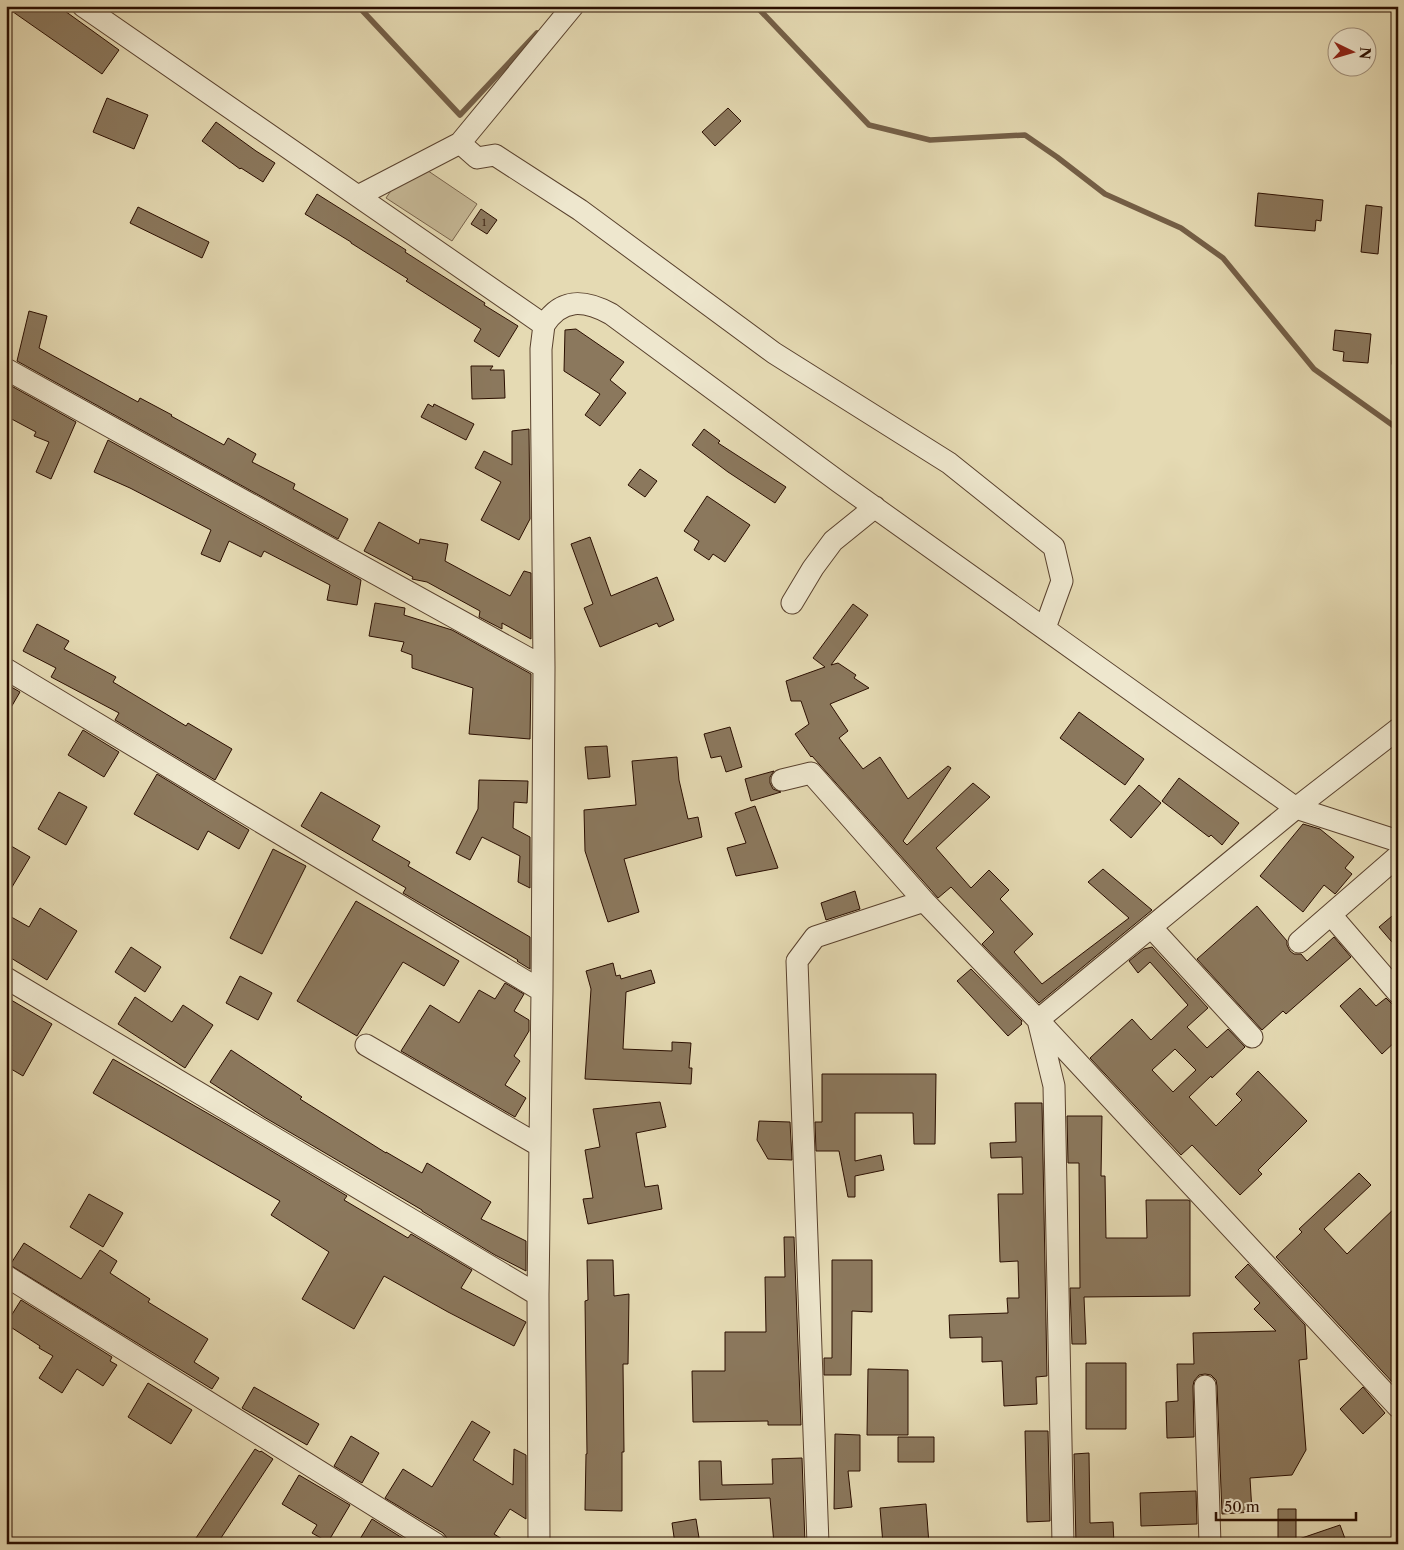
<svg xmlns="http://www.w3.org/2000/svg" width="1404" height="1550" font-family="'Libre Caslon Text',serif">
  <rect width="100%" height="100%" fill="#e5dab3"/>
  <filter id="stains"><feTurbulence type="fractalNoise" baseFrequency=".004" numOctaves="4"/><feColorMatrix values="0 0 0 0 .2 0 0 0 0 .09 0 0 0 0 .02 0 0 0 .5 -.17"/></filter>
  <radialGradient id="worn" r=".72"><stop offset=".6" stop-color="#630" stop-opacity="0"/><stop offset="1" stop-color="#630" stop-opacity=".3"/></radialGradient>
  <path fill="#c5b795" stroke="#78624a" d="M 412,160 L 477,204 L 452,241 L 386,198 Z"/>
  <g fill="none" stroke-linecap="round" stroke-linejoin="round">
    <path stroke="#745f47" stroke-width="5.5" d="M 358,6 L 460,115 L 537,33
      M 756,6 L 869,125 L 930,140 L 1025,135 L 1057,157 L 1105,194 L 1181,228 L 1223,258 L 1314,369 L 1398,429
      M 1398,274 L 1394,363 L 1398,371"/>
  </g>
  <path fill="#8b785d" stroke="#2a0e00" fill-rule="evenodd" d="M 58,6 L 119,50 L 102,74 L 6,7 Z
    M 107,98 L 148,115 L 134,149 L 93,132 Z
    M 728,108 L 741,121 L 715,146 L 702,132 Z
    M 216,122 L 256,151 L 275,163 L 263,182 L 241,168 L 240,169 L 202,141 Z
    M 1258,193 L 1323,200 L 1321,221 L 1316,220 L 1315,231 L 1255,226 Z
    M 317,194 L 406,250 L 405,252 L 485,303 L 484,305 L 518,326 L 499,357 L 474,341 L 481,329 L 406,281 L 408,279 L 351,243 L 351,242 L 305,214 Z
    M 1366,205 L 1382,207 L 1378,254 L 1361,252 Z
    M 138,207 L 209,242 L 202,258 L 130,223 Z
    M 481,209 L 497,220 L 487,234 L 471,224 Z
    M 29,311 L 47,316 L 39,348 L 138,402 L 140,398 L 172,415 L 171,416 L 224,445 L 228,438 L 256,454 L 252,462 L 295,484 L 293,489 L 348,519 L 338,539 L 17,361 Z
    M 576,329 L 624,362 L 610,380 L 626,393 L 600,426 L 585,415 L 600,394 L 564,371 L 565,330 Z
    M 1335,330 L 1371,334 L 1368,363 L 1343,361 L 1344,352 L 1333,350 Z
    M 471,366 L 493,366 L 490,370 L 504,370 L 505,398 L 472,399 Z
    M 6,383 L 76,422 L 51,479 L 36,472 L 49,442 L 34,436 L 36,432 L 6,416 Z
    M 428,404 L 433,407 L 434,404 L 474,424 L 466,440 L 421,417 Z
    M 529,429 L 530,519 L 519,540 L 481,520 L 501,482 L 475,468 L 484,451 L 512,465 L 512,431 Z
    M 704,429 L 720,441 L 718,443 L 786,487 L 775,503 L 728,472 L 692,445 Z
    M 108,440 L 361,580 L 357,605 L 327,600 L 330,585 L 264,551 L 261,557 L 229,541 L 220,562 L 201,554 L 211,530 L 130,488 L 94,472 Z
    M 640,469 L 657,481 L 645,497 L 628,485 Z
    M 707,496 L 750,525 L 725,562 L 713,554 L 709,560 L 694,550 L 699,541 L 684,531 Z
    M 379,522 L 419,544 L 420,539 L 448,544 L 445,561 L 510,596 L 524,571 L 531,573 L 531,639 L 502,623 L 502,629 L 479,617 L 480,611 L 427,582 L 412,579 L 413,577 L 364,551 Z
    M 590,537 L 611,596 L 657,577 L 674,620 L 659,627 L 657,623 L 600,647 L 584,608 L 593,604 L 571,544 Z
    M 375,603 L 405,608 L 404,615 L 452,630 L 531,674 L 530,739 L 469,734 L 473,688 L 412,668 L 412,655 L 401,651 L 404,642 L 369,636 Z
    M 853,604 L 868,615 L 831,665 L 838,663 L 856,675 L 854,678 L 869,688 L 830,704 L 848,731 L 839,738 L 863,769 L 880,757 L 908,799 L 948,766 L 951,768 L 903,841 L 907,845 L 973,783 L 990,797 L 936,848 L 971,888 L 989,870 L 1009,890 L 1000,899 L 1033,934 L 1014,952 L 1042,984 L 1129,918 L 1088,882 L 1103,869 L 1152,910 L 1039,1003 L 982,944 L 994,932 L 951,887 L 938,898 L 820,765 L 812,756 L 811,757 L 795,734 L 809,724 L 801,701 L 791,701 L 786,681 L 825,667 L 813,658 Z
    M 37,624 L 69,641 L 64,649 L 116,677 L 113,682 L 186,726 L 188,723 L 232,749 L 215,780 L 115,720 L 119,713 L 51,677 L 56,668 L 23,651 Z
    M 6,684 L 20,692 L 6,716 Z
    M 1079,712 L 1144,759 L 1125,785 L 1060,738 Z
    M 730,727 L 742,767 L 726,772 L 721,756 L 711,758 L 704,734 Z
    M 83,730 L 119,752 L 104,777 L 68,755 Z
    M 607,746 L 610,777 L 588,779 L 585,747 Z
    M 677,757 L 679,780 L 688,819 L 698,817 L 702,837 L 624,859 L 639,912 L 608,922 L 585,851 L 584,810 L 636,805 L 632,761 Z
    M 774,771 L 770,777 L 770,783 L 773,789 L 781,792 L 751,801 L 745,779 Z
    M 157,774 L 249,830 L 239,849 L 208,831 L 198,850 L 134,814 Z
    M 1179,778 L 1239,823 L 1222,845 L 1211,835 L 1209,837 L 1162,801 Z
    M 479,780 L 528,781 L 527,803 L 514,802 L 513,828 L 530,837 L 530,888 L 518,882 L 520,856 L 482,837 L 470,860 L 456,853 L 478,809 Z
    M 1139,785 L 1161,803 L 1131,838 L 1110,820 Z
    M 59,792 L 87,807 L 66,845 L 38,829 Z
    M 321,792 L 380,826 L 372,840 L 410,862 L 408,866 L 530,937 L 530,969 L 517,961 L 518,960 L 403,893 L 406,888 L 301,826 Z
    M 755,806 L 778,868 L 736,876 L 727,848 L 746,843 L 735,813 Z
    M 1303,824 L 1320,829 L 1354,857 L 1345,868 L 1352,874 L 1336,893 L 1335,894 L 1324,885 L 1303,912 L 1260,876 Z
    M 6,843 L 30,857 L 6,897 Z
    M 273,849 L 306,866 L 262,954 L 230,938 Z
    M 855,891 L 860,909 L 826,920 L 821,903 Z
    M 356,901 L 459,961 L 444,986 L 403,962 L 357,1036 L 297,1001 Z
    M 1257,906 L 1287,941 L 1287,945 L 1290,951 L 1294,954 L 1301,954 L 1307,961 L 1334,937 L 1351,957 L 1286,1014 L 1283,1011 L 1262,1030 L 1197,959 Z
    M 40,908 L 77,931 L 47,980 L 6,955 L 6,914 L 29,927 Z
    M 1398,911 L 1398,949 L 1379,927 Z
    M 131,947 L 161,967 L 145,992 L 115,972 Z
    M 1152,947 L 1208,1008 L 1187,1027 L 1207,1048 L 1228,1029 L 1245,1047 L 1212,1078 L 1211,1076 L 1189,1097 L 1216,1126 L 1242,1100 L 1236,1094 L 1258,1071 L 1307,1121 L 1258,1170 L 1262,1174 L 1240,1195 L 1192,1145 L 1181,1155 L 1090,1058 L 1132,1019 L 1151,1040 L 1188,1005 L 1150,962 L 1138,973 L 1129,961 L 1144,949 ZM 1175,1049 L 1196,1070 L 1173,1092 L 1152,1070 Z
    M 613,963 L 616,976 L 620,975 L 621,979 L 651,970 L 655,983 L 626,992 L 623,1049 L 672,1051 L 672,1042 L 691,1043 L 689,1068 L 692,1068 L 691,1084 L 585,1079 L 591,989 L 586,971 Z
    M 971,969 L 1022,1021 L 1021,1023 L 1022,1024 L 1008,1036 L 957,981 Z
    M 240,976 L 272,993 L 258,1020 L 226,1003 Z
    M 505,983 L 524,994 L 514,1011 L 529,1020 L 529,1031 L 514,1056 L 520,1061 L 505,1085 L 526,1098 L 515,1117 L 401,1051 L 430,1005 L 459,1023 L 479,990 L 495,999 Z
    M 1360,988 L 1376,1006 L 1386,998 L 1393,1005 L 1398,1005 L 1398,1039 L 1382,1054 L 1340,1006 Z
    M 6,997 L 52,1024 L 23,1076 L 6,1066 L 6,1054 L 12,1045 L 6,1042 Z
    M 135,997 L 172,1022 L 183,1005 L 213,1025 L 185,1068 L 118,1024 Z
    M 231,1050 L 302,1097 L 300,1099 L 386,1153 L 386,1152 L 422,1173 L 427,1163 L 491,1202 L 481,1219 L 526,1241 L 526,1271 L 495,1255 L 422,1211 L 422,1210 L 264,1117 L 210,1082 Z
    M 113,1059 L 228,1125 L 347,1196 L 344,1200 L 408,1238 L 411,1234 L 472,1270 L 461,1288 L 526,1322 L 514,1346 L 448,1312 L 384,1276 L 354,1329 L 302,1299 L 329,1252 L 271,1215 L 280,1201 L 93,1093 Z
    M 822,1074 L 936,1074 L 935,1144 L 914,1144 L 913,1113 L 855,1113 L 855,1161 L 881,1155 L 884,1170 L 855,1176 L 855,1197 L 848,1197 L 839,1151 L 816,1151 L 815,1122 L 822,1122 Z
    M 660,1102 L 666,1127 L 636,1133 L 645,1187 L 658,1185 L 662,1209 L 588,1224 L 583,1199 L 593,1198 L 585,1150 L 600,1147 L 593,1109 Z
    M 1015,1103 L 1042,1103 L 1047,1376 L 1036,1377 L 1037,1404 L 1004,1406 L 1002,1361 L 982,1362 L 982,1337 L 950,1338 L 949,1315 L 1008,1313 L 1007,1298 L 1019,1298 L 1018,1261 L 1000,1262 L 998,1194 L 1023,1194 L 1022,1157 L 991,1158 L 990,1143 L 1016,1142 Z
    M 1067,1116 L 1102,1116 L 1101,1176 L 1105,1176 L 1106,1238 L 1147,1238 L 1146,1200 L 1188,1200 L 1190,1201 L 1190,1296 L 1084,1297 L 1086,1344 L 1072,1344 L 1070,1288 L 1080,1288 L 1079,1163 L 1068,1163 Z
    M 759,1121 L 790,1122 L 792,1160 L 768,1159 L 757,1140 Z
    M 1359,1173 L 1371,1185 L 1324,1229 L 1347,1254 L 1398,1205 L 1398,1385 L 1396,1386 L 1276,1257 L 1302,1232 L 1299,1229 Z
    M 89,1194 L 123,1213 L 103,1247 L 70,1227 Z
    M 784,1237 L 794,1237 L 801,1425 L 768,1425 L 768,1421 L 693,1422 L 692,1371 L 725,1371 L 725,1332 L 766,1332 L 765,1277 L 785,1277 Z
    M 24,1243 L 81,1279 L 100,1250 L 117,1261 L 110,1273 L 150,1299 L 148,1302 L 208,1339 L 194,1362 L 219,1378 L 212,1389 L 10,1265 Z
    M 587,1260 L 613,1260 L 614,1296 L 629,1294 L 628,1364 L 623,1364 L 624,1452 L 622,1452 L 622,1511 L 585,1510 L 586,1454 L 587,1454 L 585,1301 L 588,1300 Z
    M 832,1260 L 872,1260 L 872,1312 L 852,1311 L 851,1375 L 824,1375 L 824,1358 L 832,1358 Z
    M 1248,1264 L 1305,1325 L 1307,1359 L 1299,1360 L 1306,1450 L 1292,1475 L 1250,1478 L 1252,1512 L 1222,1514 L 1217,1386 L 1216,1380 L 1211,1375 L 1205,1374 L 1199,1375 L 1194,1381 L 1193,1386 L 1194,1437 L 1167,1438 L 1166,1402 L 1178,1401 L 1177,1364 L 1194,1364 L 1193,1333 L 1276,1331 L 1254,1309 L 1260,1303 L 1235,1277 Z
    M 21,1300 L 112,1357 L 110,1361 L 117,1365 L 103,1386 L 77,1369 L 62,1393 L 39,1378 L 53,1356 L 39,1348 L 40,1346 L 6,1324 Z
    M 1086,1363 L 1126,1363 L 1126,1429 L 1086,1429 Z
    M 868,1369 L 908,1370 L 908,1435 L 867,1435 Z
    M 148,1383 L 192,1410 L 171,1444 L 128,1417 Z
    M 254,1387 L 319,1424 L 307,1445 L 242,1408 Z
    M 1363,1387 L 1385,1413 L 1363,1434 L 1340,1409 Z
    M 472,1421 L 490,1432 L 473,1460 L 513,1485 L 514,1449 L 526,1455 L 526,1519 L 510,1509 L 494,1534 L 510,1544 L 448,1544 L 447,1538 L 443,1533 L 385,1498 L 403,1469 L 432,1487 Z
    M 1025,1431 L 1048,1431 L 1050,1521 L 1027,1522 Z
    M 835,1434 L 860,1435 L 860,1471 L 848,1471 L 852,1507 L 834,1509 Z
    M 351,1436 L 379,1453 L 362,1483 L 334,1466 Z
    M 898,1437 L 934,1437 L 934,1462 L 898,1462 Z
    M 255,1449 L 260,1452 L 261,1451 L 273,1459 L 217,1544 L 192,1544 Z
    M 1089,1453 L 1090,1523 L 1113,1522 L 1114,1544 L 1076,1544 L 1074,1454 Z
    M 802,1458 L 805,1544 L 774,1544 L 770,1498 L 700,1500 L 699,1461 L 721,1461 L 722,1485 L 773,1484 L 772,1459 Z
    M 299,1475 L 350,1505 L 328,1542 L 312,1533 L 317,1525 L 282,1504 Z
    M 1196,1491 L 1197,1524 L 1141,1526 L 1140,1493 Z
    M 926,1504 L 929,1544 L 883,1544 L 880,1508 Z
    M 1278,1509 L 1296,1509 L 1296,1540 L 1340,1525 L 1347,1544 L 1278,1543 Z
    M 372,1519 L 412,1544 L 357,1544 Z
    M 696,1519 L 700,1544 L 675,1544 L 672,1523 Z"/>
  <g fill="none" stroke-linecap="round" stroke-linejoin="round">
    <defs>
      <path id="minor" d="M 83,6 L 544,325 L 541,349 L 544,667 L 542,991 L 538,1295 L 539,1544
        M 460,143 L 477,158 L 495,155 L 580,210 L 774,353 L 949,463 L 1054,547 L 1062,581 L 1045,628
        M 358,196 L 460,143 L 573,6
        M 544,325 C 562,297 585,300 611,314 L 839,482 L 1296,808 L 1398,841
        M 6,369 L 544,667
        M 792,603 L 813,568 L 833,541 L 875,507
        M 6,669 L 542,991
        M 782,780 L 811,773 L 924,901 L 1038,1020 L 1398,1407
        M 1331,915 L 1398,993
        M 1151,927 L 1252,1037
        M 1299,942 L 1398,856
        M 6,978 L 538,1295
        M 366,1045 L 540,1146
        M 6,1276 L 436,1544
        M 1205,1386 L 1210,1544
        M 818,1544 L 797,961 L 815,937 L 924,901
        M 1063,1544 L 1054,1086 L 1038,1020 L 1296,808 L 1398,729"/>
    </defs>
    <use href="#minor" stroke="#59412d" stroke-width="23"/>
    <use href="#minor" stroke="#eee7ce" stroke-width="21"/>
  </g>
  <g text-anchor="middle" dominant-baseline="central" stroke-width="4.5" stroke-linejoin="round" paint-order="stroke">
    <g font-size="10" fill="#422817">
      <text x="484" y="222">1</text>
    </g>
  </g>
  <rect width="1404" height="1550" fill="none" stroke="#e5dab3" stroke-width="25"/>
  <rect x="8" y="8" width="1389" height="1535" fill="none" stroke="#2a0e00" stroke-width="2.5"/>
  <rect x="12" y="12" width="1379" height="1525" fill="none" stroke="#2a0e00"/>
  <g transform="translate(1352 52) rotate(95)"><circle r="24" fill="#eee7ce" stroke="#a0907c"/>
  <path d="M0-4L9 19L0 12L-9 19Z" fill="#8f2418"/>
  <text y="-8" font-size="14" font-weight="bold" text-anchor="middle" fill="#2a0e00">N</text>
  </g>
  <path d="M1216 1512v8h140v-8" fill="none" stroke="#2a0e00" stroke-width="2.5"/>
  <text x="1224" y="1512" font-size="15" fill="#2a0e00" stroke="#eee7ce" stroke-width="4" paint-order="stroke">50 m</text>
  <rect width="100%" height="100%" filter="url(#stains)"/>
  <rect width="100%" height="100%" fill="url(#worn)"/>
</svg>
